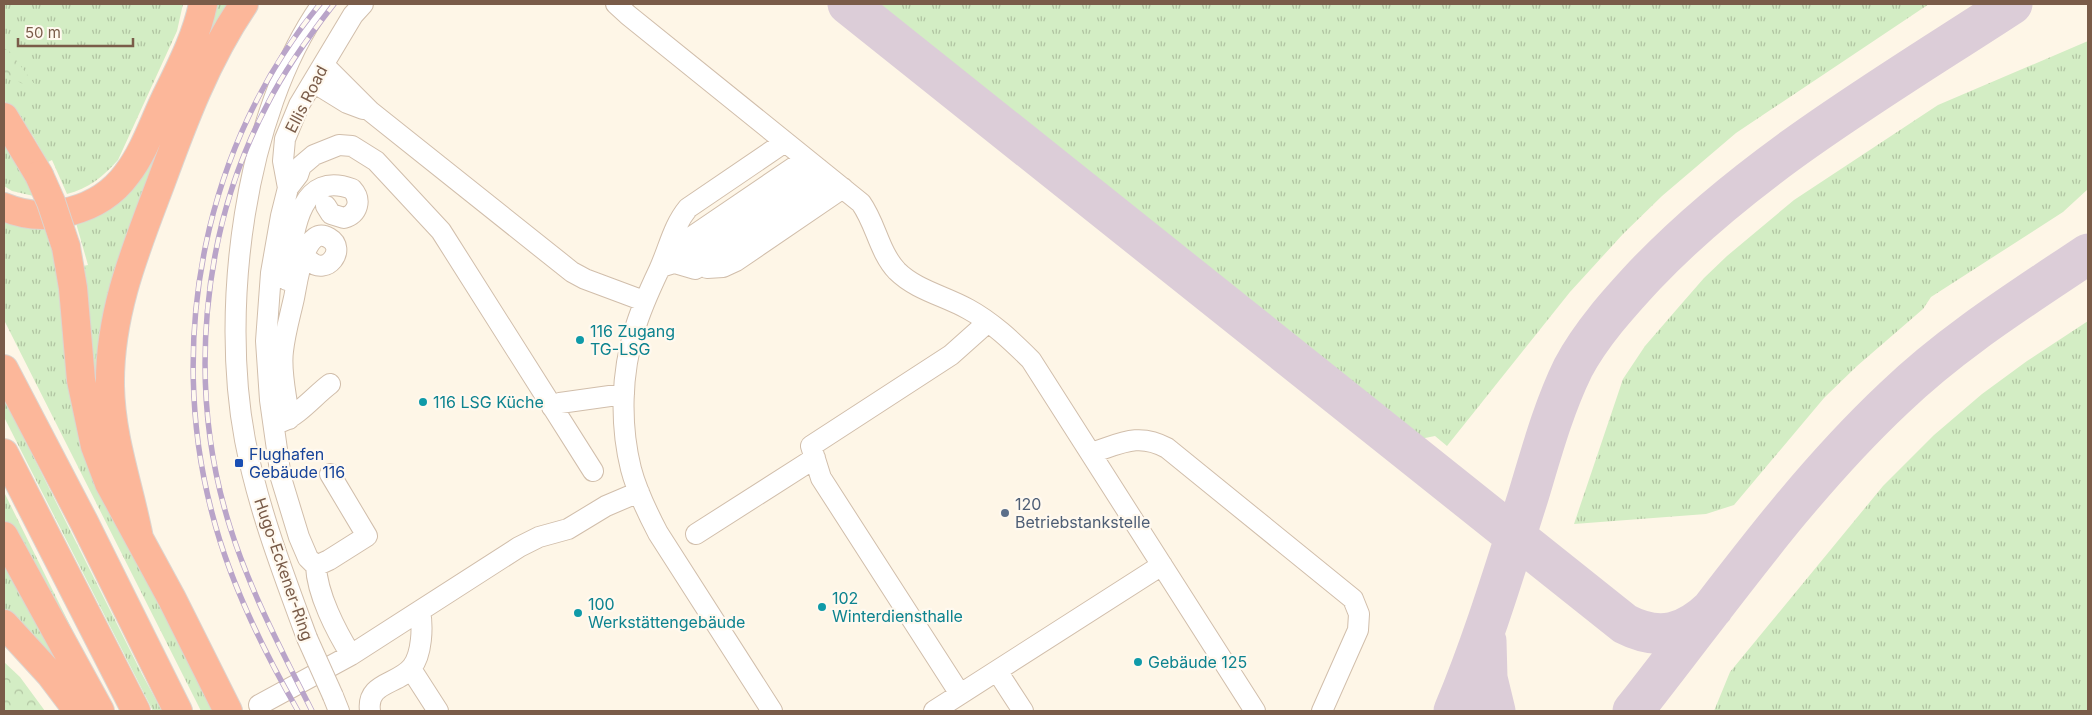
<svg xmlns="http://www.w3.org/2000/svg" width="2092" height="715" font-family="Inter,sans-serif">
  <defs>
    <pattern id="grass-tufts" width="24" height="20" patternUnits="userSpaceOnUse" patternTransform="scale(1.25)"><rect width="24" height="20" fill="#d3edc4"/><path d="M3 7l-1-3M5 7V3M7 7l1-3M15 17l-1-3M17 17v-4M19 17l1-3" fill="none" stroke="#b0c3a1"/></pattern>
    <pattern id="forest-crowns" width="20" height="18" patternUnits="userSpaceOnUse" patternTransform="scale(1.25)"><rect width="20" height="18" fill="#d3edc4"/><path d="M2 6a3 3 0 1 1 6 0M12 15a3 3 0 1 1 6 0" fill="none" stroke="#b0c3a1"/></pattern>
  </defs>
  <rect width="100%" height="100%" fill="#fef6e7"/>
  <path fill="url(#grass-tufts)" d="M 4,4 L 183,4 L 177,31 L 118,160 C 104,176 88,189 67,194 L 52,160 L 48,162 L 33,136 L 4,100 Z
    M 212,4 L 238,4 L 159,165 L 107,429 L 94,377 L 87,289 L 83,266 L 88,265 L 76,223 L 92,217 Z
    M 878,4 L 1929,4 L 1736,133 L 1662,196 L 1623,234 L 1570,292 L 1447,446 L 1435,436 L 1420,439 Z
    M 2088,41 L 2088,189 L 2063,212 L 1931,297 L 1923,309 L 1857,366 L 1824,398 L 1734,505 L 1706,514 L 1574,524 L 1623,379 L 1645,346 L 1677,309 L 1704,278 L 1727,256 L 1794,200 L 1938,105 Z
    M 4,128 L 38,197 L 12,191 L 4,186 Z
    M 4,219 L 50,228 L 69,328 L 222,711 L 201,711 L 4,320 Z
    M 2088,321 L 2088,711 L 1714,711 L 1730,672 L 1883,486 L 1934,435 L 1982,394 L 2027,361 Z
    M 4,398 L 142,674 L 162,711 L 153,711 L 4,417 Z
    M 4,492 L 108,702 L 4,522 Z
    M 4,559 L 79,691 L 4,616 Z"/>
  <path fill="url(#forest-crowns)" d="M 4,48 L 10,52 L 42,94 L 4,74 Z
    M 4,662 L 20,677 L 45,711 L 4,711 Z"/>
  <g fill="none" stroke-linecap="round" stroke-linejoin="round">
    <path stroke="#dccdd8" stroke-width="41" d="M 848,4 L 1625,624 C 1660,642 1686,634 1713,608
      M 1486,641 L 1487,678 L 1495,711
      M 1454,711 C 1483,642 1505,569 1528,497 C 1541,454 1553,409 1573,368 C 1591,334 1619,303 1645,275 C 1751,164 1885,87 2012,4
      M 1633,711 C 1717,605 1795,491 1894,398 C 1952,342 2021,299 2088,254"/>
    <defs>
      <path id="minor" d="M 616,4 L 628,15 L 861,203 C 876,224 879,252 897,271 C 916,290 945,296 968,309 C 992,322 1012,341 1031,360 L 1255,711
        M 324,65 L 370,111 L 572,272 L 585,279 L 644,301
        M 313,82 L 347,103 L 363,109
        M 288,188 L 298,175 L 301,166 L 314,155 L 339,145 L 352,146 L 376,161 L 441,231 L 593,471
        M 667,260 L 678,246 L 806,159
        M 678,264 L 695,269 L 714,258 L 831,179
        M 661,267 L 687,259 L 819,169
        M 707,268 L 723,267 L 736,261 L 843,188
        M 287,280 C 293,242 295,168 352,189 C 362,200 358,214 344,218 L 331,214 L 326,206
        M 552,407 L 560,403 L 624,394
        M 289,419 C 287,397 280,372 283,351 C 285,333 290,316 294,298 C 297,284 304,223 329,238 C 348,249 326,277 310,261
        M 281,422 C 299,415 314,396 330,384
        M 1091,453 C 1120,444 1138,432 1167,448 L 1353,599 L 1359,614 L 1358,630 L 1322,711
        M 330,474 L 367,536 L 329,560 L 316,566 L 308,558 L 299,537 L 281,478 L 270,400 L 266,341 L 271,273 L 281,216 L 288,188 L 283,161 L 285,139 L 299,105 L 353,15 L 363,4
        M 696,534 L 815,458
        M 316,566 C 317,594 336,631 351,655
        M 307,638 C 283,573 258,508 245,440 C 220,309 244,114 322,4
        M 411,669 L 438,711
        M 997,671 L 1023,711
        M 960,694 L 821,478 L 811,446 L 951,355 L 988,322
        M 333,696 L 339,711
        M 259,705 L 351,655 L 519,547 L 539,537 L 568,529 L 606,506 L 639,492
        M 370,711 C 366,682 398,685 412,667 C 422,654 423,627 420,611
        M 772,711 L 658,533 C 647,512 637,492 631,469 C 620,425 621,373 635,329 C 641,308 650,289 659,270 C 669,248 673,226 688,208 L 785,142
        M 934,711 L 1162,565"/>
      <path id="highway" d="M 4,117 L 39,175
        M 4,207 C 46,225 100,211 127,174 C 144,152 153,124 165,99 C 180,68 196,38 203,4
        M 66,247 L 73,288 L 81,380 L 95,446 L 109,483 L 172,599 L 228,711
        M 4,369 L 84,522 L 178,711
        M 4,453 L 136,711
        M 4,536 L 100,711
        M 139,538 C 129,486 111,439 110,386 C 109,314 135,251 160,185 C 183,122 206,60 244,4
        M 4,624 L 50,674 L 78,711"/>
    </defs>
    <use href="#minor" stroke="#d1beab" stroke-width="22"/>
    <use href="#highway" stroke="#dcd5d0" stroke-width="30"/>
    <use href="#minor" stroke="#fff" stroke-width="20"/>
    <use href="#highway" stroke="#fcb79a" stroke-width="28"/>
    <defs>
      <path id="rail" d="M 298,711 C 263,650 229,580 212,513 C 166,339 205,143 320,4
        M 312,711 C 282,651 250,591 230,527 C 187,391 200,232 267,105 C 285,69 309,36 334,4"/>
    </defs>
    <use href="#rail" stroke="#b9a4c9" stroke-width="5.5"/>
    <use href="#rail" stroke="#fff9ef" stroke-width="4" stroke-dasharray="11" stroke-linecap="butt"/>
    <defs>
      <path id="minor-bridge" d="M 307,638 L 333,696"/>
      <path id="highway-bridge" d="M 39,175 L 51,202 L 66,247"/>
    </defs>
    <use href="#minor-bridge" stroke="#d1beab" stroke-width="22" stroke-linecap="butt"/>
    <use href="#highway-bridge" stroke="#dcd5d0" stroke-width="30" stroke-linecap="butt"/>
    <use href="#minor-bridge" stroke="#fff" stroke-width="20"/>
    <use href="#highway-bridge" stroke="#fcb79a" stroke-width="28"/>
  </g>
  <g fill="#0f9aa8" stroke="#fff9ef" stroke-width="2">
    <circle cx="580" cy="340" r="5"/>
    <circle cx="423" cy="402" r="5"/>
    <circle cx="822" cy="607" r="5"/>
    <circle cx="578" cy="613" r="5"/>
    <circle cx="1138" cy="662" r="5"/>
  </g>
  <rect fill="#1a4fb4" stroke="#fff9ef" stroke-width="2" x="234" y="458" width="10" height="10" rx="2.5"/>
  <circle fill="#5c6f8a" stroke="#fff9ef" stroke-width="2" cx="1005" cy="513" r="5"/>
  <g text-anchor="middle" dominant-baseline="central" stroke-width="4.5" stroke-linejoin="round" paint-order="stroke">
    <g font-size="16" fill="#7a5c49" stroke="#fff9ef">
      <text transform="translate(306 99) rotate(-63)">Ellis Road</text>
      <text transform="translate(284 569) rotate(71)">Hugo-Eckener-Ring</text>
    </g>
    <g font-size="16" fill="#0d838f" stroke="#fff9ef" text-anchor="start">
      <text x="590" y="331">116 Zugang<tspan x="590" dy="18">TG-LSG</tspan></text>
      <text x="433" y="402">116 LSG Küche</text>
      <text x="832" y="598">102<tspan x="832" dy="18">Winterdiensthalle</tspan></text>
      <text x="588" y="604">100<tspan x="588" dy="18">Werkstättengebäude</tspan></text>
      <text x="1148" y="662">Gebäude 125</text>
    </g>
    <g font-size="16" fill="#164399" stroke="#fff9ef" text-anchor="start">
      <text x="249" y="454">Flughafen<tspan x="249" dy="18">Gebäude 116</tspan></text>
    </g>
    <g font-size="16" fill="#4e5e75" stroke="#fff9ef" text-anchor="start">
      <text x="1015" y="504">120<tspan x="1015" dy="18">Betriebstankstelle</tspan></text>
    </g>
  </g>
  <rect width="2092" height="715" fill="none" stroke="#7a5c49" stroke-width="10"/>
  <path d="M18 38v8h115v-8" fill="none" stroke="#7a5c49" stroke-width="2.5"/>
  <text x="25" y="38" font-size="15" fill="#7a5c49" stroke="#fff9ef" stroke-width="4" paint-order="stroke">50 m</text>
</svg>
